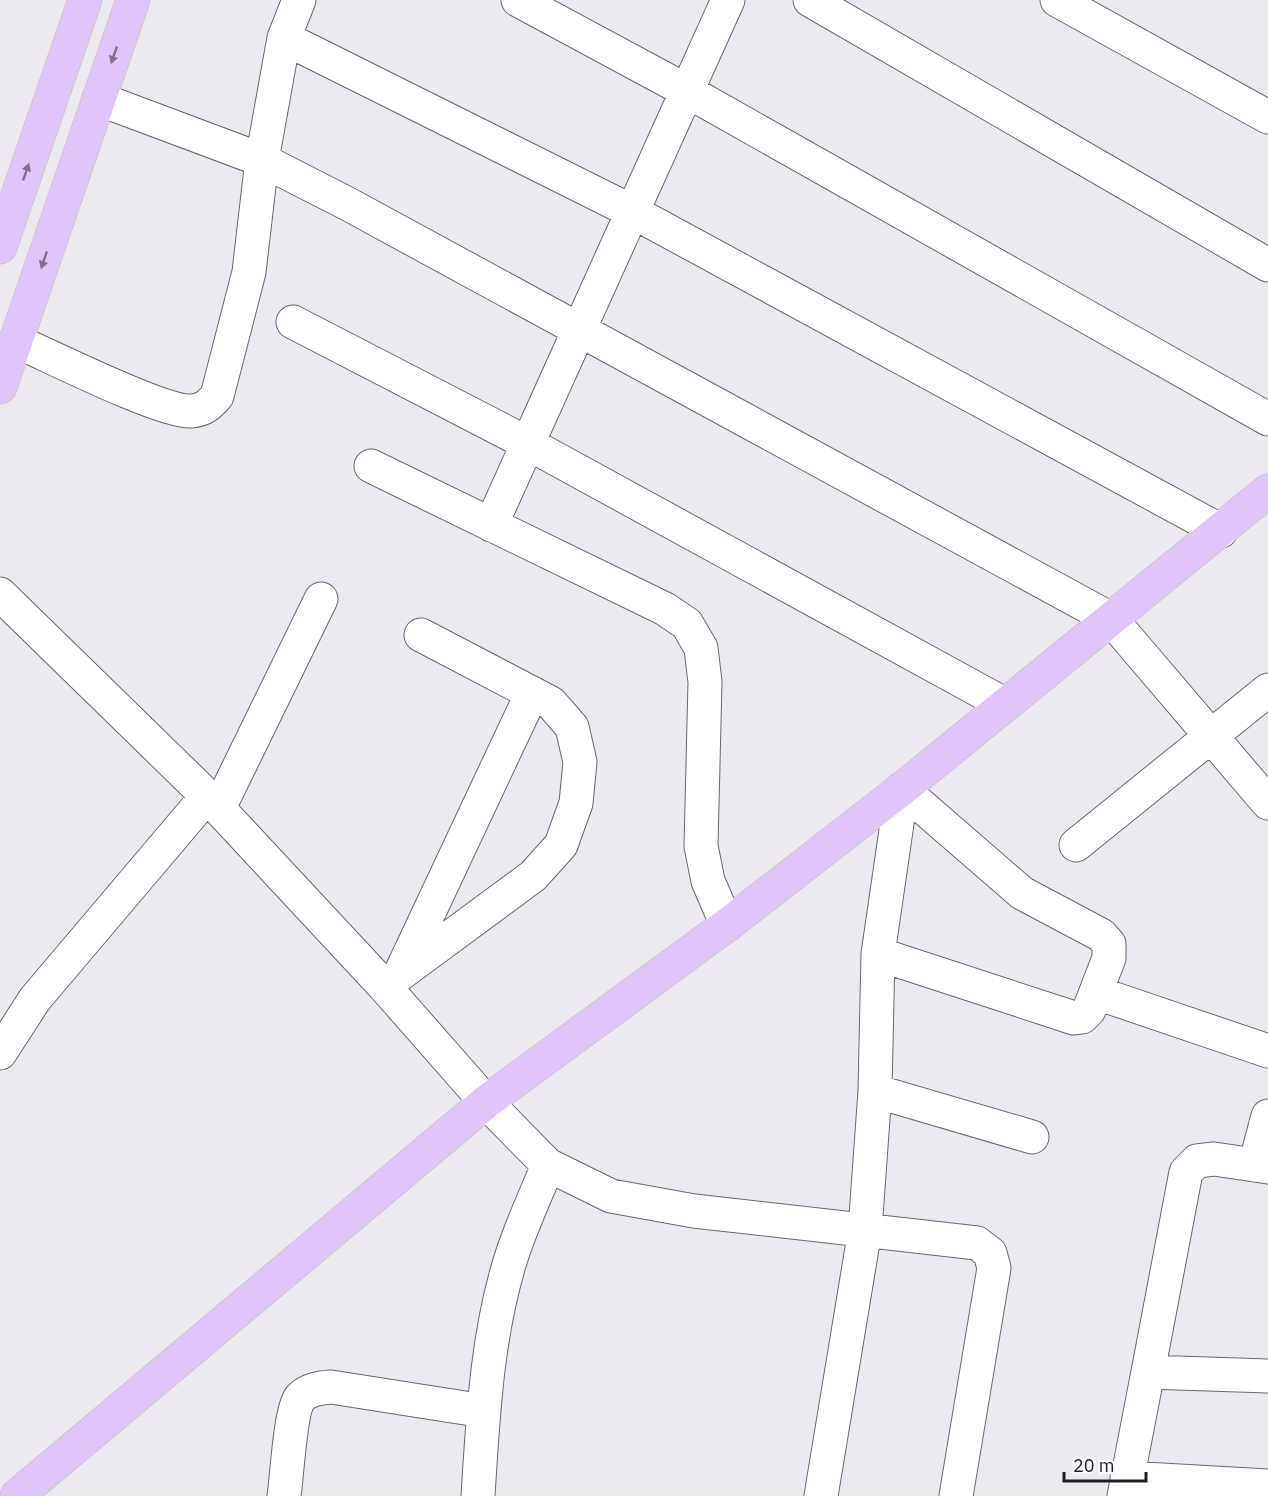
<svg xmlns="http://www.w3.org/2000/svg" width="1268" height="1496" font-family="'IBM Plex Sans',sans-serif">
  <rect width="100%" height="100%" fill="#ede9f1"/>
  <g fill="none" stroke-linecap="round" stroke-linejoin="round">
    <defs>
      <path id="minor" d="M 518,0 L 687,91 L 1268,419
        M 810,0 L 1268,265
        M 1057,0 L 1268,117
        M 284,38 L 633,212 L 1221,531
        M 99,99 L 262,160 L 348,204 L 1111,619 L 1268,803
        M 293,322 L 529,444 L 1004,704
        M 16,341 C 48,355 163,413 191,411 C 204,410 209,405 217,396 L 249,272 L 262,160 L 284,38 L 299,0
        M 371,466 L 665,609 L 687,624 L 701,648 L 705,682 L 701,846 L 708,881 L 727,925
        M 491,525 L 728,0
        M 0,594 L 207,796 L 384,986 L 486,1102 L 548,1165 L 611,1196 L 694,1211 L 977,1243 L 990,1253 L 994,1268 L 956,1496
        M 219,808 L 321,599
        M 1076,845 L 1268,690
        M 878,954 L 1074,1018 L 1082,1017 L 1089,1010 L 1109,958 L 1109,944 L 1101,935 L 1022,893 L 902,789
        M 401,972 L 532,693
        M 384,986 L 533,876 L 561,845 L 576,803 L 580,762 L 572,727 L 551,703 L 421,635
        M 1097,993 L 1268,1051
        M 0,1053 L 35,999 L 207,796
        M 875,1091 L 1032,1137
        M 1255,1165 L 1268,1116
        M 1148,1372 L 1186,1172 L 1197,1161 L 1214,1159 L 1268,1167
        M 1127,1478 L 1268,1486
        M 284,1496 C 287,1477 290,1411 300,1398 C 308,1389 320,1388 331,1387 L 484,1411
        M 478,1496 C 483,1416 487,1332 512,1255 C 522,1224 536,1195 548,1165
        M 821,1496 L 865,1230 L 875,1091 L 878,954 L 902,789
        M 1124,1496 L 1148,1372 L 1268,1376"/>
      <path id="major" d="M 0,247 L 85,0
        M 0,387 L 133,0
        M 17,1496 L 486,1102 L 727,925 L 902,789 L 1268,491"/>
    </defs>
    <use href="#minor" stroke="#6a676d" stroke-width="35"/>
    <use href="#major" stroke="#c9c9ca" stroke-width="35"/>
    <use href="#minor" stroke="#fff" stroke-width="33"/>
    <use href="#major" stroke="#e0c5fa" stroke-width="33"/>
  </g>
  <defs><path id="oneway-solid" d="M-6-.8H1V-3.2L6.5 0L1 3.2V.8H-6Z" transform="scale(1.5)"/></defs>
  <g fill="#80728e">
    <use href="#oneway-solid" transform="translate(114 55) rotate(109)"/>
    <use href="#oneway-solid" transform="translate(26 172) rotate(-71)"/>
    <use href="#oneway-solid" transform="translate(44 260) rotate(109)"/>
  </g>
  <path d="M1064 1472v9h82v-9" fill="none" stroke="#201e21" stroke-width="3"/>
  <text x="1073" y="1472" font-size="18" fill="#201e21" stroke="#faf6fe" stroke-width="4.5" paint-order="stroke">20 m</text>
</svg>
